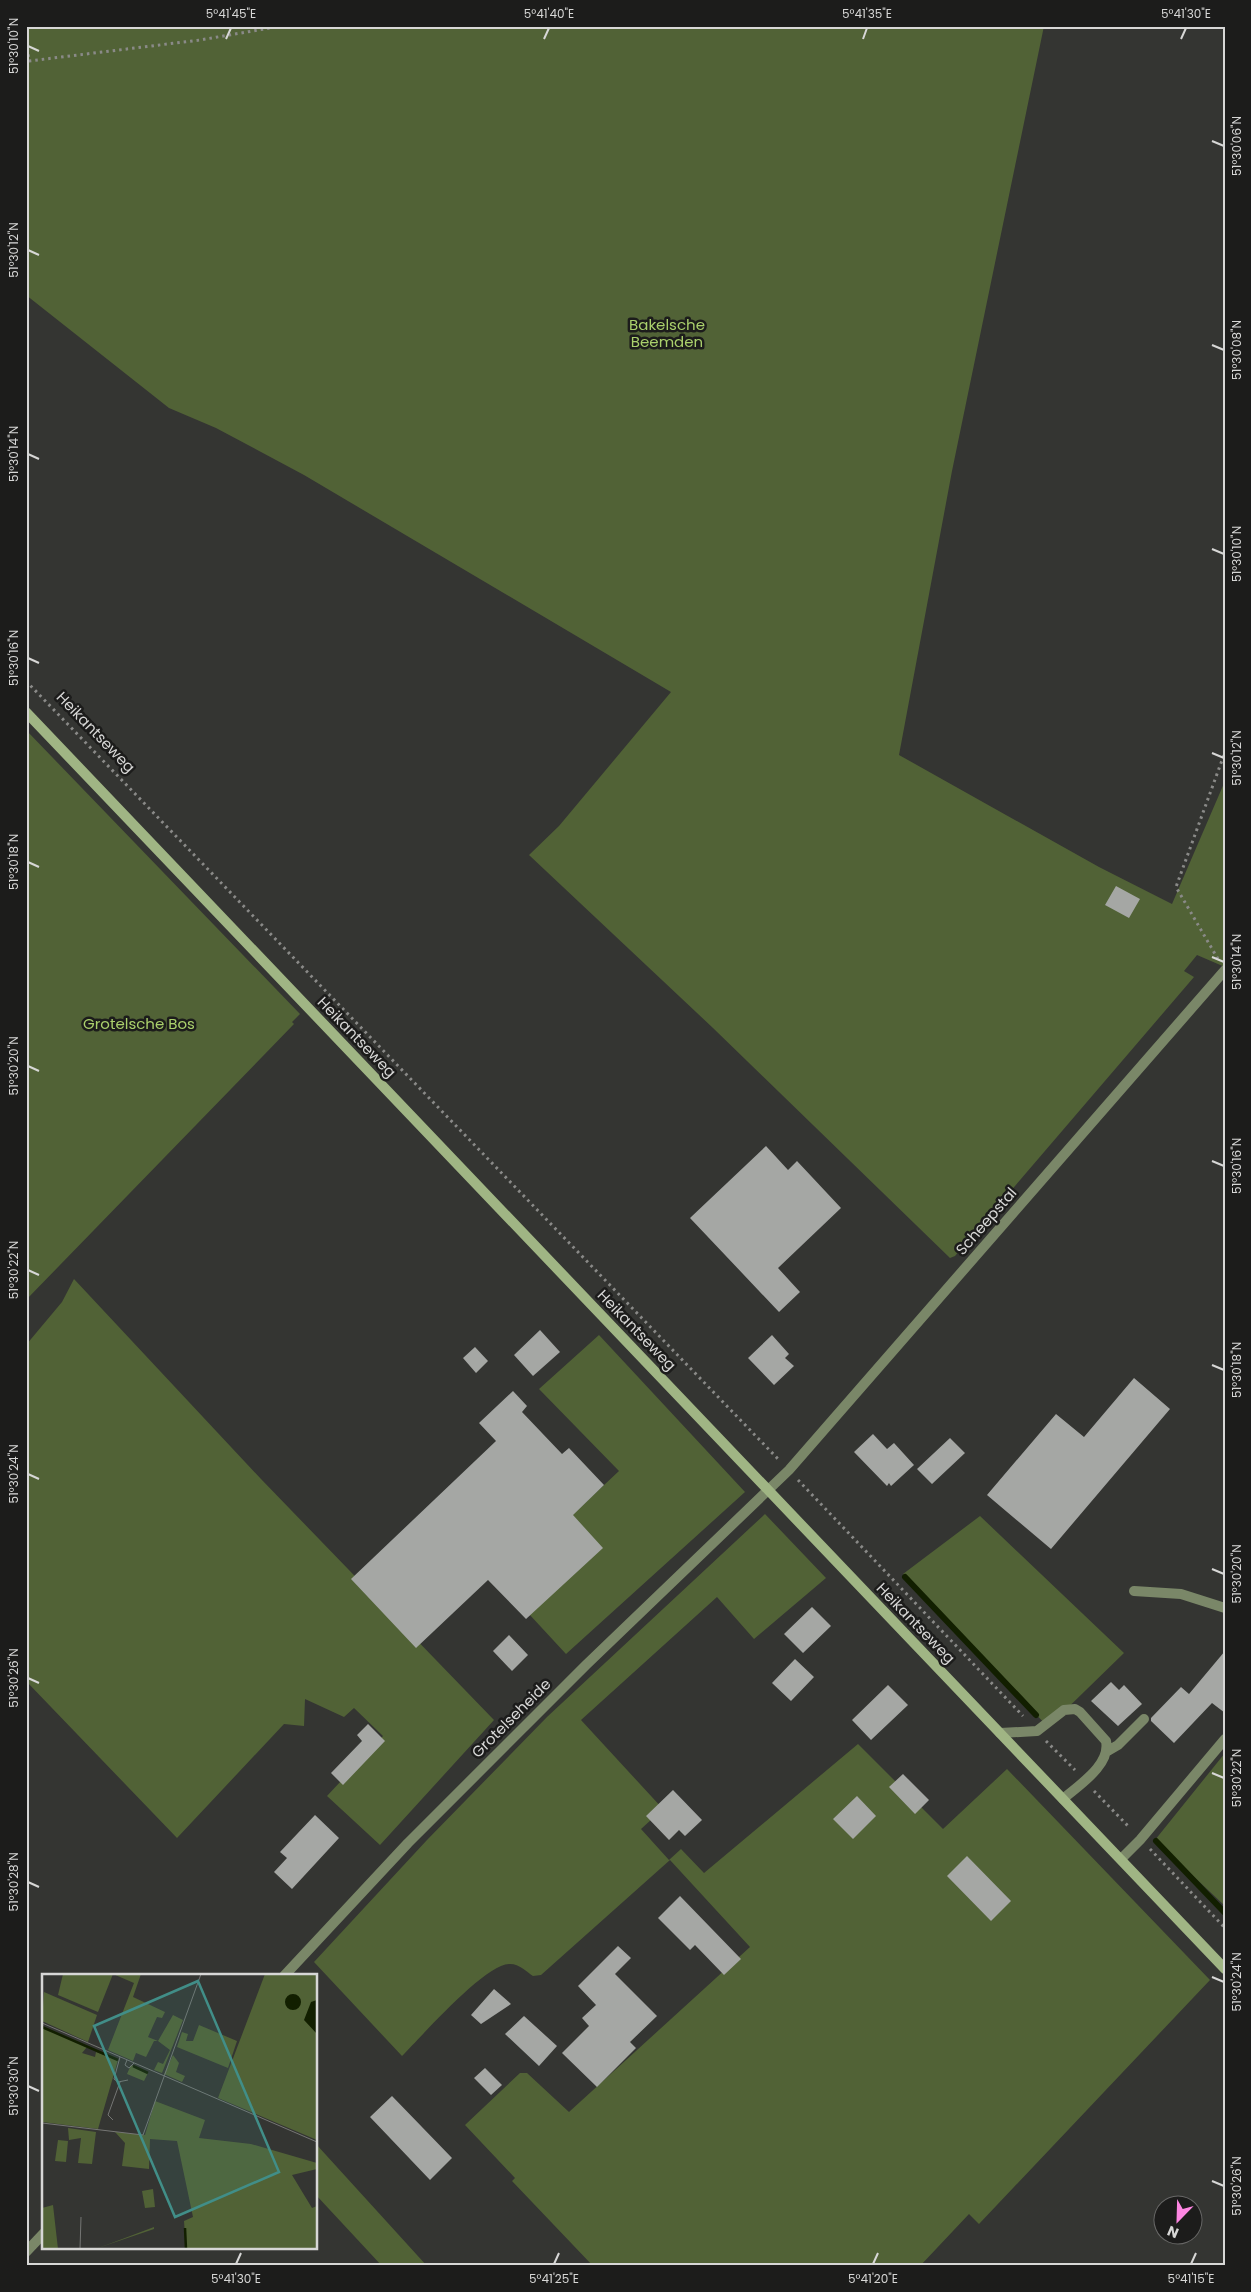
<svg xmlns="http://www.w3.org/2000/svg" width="1251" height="2292" font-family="Poppins,sans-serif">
  <rect width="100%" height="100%" fill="#343532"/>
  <path fill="#516236" d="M 26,26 L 1044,26 L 952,471 L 899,755 L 1099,867 L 1172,904 L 1225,781 L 1225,967 L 1197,955 L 1184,971 L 1194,977 L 955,1256 L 950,1258 L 713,1028 L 529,855 L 559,826 L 671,692 L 304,475 L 216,428 L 169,408 L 26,295 Z
    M 26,730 L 300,1014 L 292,1022 L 294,1024 L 26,1300 Z
    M 74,1279 L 261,1479 L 494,1720 L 380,1845 L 327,1796 L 383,1736 L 354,1708 L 344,1717 L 305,1699 L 304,1726 L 284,1724 L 177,1838 L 26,1681 L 26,1345 L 62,1302 Z
    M 599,1335 L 745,1492 L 566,1654 L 529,1614 L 540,1545 L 619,1471 L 539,1389 Z
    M 765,1514 L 826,1578 L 754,1639 L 717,1597 L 581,1720 L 663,1809 L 641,1829 L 669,1860 L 681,1849 L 704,1873 L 858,1744 L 943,1829 L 1007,1769 L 1210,1980 L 979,2224 L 969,2214 L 920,2266 L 593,2266 L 512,2181 L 515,2178 L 465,2125 L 520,2073 L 527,2073 L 569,2112 L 750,1947 L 670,1860 L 541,1975 L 533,1976 C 527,1972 518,1963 509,1964 C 484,1965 422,2036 402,2056 L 314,1962 L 427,1840 L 547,1717 Z
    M 980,1516 L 1124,1653 L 1048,1727 L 903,1574 Z
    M 1225,1753 L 1225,1906 L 1155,1840 Z
    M 316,2144 L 427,2266 L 382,2266 L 316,2195 Z"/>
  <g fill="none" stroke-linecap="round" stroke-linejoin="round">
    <path stroke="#121f00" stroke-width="6" d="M 905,1577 L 1036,1715
      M 1156,1841 L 1225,1913"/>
  </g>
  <path fill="#a5a7a4" d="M 1116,886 L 1140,899 L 1129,918 L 1105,905 Z
    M 766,1146 L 788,1170 L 797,1161 L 841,1208 L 778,1268 L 800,1292 L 779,1312 L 690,1218 Z
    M 540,1330 L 560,1352 L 533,1376 L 514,1355 Z
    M 772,1335 L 789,1354 L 785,1358 L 794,1366 L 774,1385 L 748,1358 Z
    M 475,1347 L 488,1361 L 476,1373 L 463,1358 Z
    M 1134,1378 L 1170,1409 L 1051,1549 L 987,1495 L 1056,1414 L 1084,1437 Z
    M 513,1391 L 527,1406 L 522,1412 L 562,1454 L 569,1448 L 604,1485 L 573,1515 L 603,1548 L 526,1619 L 488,1580 L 416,1648 L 351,1579 L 496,1441 L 479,1423 Z
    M 873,1434 L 887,1449 L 894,1443 L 914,1465 L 891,1486 L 889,1483 L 887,1486 L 854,1452 Z
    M 950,1438 L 965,1453 L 932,1484 L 917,1469 Z
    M 812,1607 L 831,1626 L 803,1653 L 784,1634 Z
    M 509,1635 L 528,1655 L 512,1671 L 493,1651 Z
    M 1225,1651 L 1225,1713 L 1212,1703 L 1174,1743 L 1151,1721 L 1151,1718 L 1181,1687 L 1189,1694 Z
    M 795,1659 L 814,1677 L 791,1701 L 772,1683 Z
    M 1111,1682 L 1119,1690 L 1124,1685 L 1142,1704 L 1118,1726 L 1091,1701 Z
    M 888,1685 L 908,1705 L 871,1740 L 852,1720 Z
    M 368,1724 L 385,1741 L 343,1785 L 331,1773 L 362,1741 L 357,1735 Z
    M 903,1774 L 929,1800 L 915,1814 L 889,1787 Z
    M 673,1790 L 702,1820 L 685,1836 L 679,1830 L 669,1840 L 646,1816 Z
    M 857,1796 L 876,1816 L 853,1839 L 833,1819 Z
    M 315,1815 L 339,1838 L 292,1889 L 274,1872 L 287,1858 L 280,1852 Z
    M 967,1856 L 1011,1901 L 991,1921 L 947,1876 Z
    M 680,1896 L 741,1959 L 724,1975 L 695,1945 L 690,1950 L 658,1918 Z
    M 618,1946 L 631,1958 L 615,1974 L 657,2016 L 630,2042 L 636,2048 L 597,2087 L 562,2053 L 589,2026 L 582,2018 L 596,2005 L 578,1986 Z
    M 494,1989 L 511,2004 L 481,2024 L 471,2015 Z
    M 524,2016 L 557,2046 L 539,2066 L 505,2034 Z
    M 485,2068 L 502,2085 L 491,2095 L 474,2078 Z
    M 392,2096 L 452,2158 L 430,2180 L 370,2117 Z"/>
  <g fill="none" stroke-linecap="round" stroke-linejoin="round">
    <path stroke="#8a8a88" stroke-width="3" stroke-dasharray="2.5 4" stroke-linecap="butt" d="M 26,35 L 29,61 L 200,40 L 282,26
      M 26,681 L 780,1461
      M 1218,959 L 1176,887 L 1225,752
      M 798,1480 L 1023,1716
      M 1046,1741 L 1075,1770
      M 1094,1791 L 1130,1828
      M 1150,1849 L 1225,1928"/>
    <path stroke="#7a8768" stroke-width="10" d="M 1134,1591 L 1181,1594 L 1225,1608
      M 1000,1733 L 1037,1731 L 1064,1710 L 1075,1709 L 1080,1712 L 1106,1741 C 1111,1765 1079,1785 1063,1799
      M 1106,1752 L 1118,1745 L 1144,1719
      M 1121,1859 L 1140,1840 L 1225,1739"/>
    <path stroke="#7a8768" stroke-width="10" d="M 284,1976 L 408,1843 L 586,1665 L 789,1470 L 1225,970
      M 26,2252 L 44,2233"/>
    <path stroke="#a0b584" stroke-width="10" d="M 26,712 L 1225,1969"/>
  </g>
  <path fill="none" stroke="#d7d7d6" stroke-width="2" d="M 226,39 L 231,28M 544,39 L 549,28M 863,39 L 867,28M 1181,39 L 1186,28M 28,46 L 39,51M 1212,141 L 1224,146M 28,250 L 39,255M 1212,345 L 1224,350M 28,454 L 39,459M 1212,549 L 1224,554M 28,658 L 39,663M 1212,753 L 1224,758M 28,862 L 39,867M 1212,957 L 1224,962M 28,1066 L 39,1071M 1212,1161 L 1224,1166M 28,1270 L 39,1275M 1212,1365 L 1224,1370M 28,1474 L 39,1479M 1212,1569 L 1224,1574M 28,1678 L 39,1683M 1212,1773 L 1224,1778M 28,1882 L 39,1887M 1212,1977 L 1224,1982M 28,2086 L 39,2091M 1212,2181 L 1224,2186M 236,2264 L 241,2253M 554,2264 L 559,2253M 873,2264 L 878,2253M 1191,2264 L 1196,2253"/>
  <g text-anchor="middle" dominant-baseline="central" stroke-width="5" stroke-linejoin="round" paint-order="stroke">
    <g font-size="15" fill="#aad06c" stroke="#1c1c1b">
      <text x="667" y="324">Bakelsche<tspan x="667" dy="17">Beemden</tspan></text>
      <text x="139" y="1023">Grotelsche Bos</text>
    </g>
    <g font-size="15" fill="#d7d7d6" stroke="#1c1c1b">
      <text transform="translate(96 732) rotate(46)">Heikantseweg</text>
      <text transform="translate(357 1037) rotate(46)">Heikantseweg</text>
      <text transform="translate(986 1221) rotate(-49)">Scheepstal</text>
      <text transform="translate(637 1330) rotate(46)">Heikantseweg</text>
      <text transform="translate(916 1623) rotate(46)">Heikantseweg</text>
      <text transform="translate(511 1718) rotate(-45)">Grotelseheide</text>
    </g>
  </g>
  <g transform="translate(42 1974)">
    <rect width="275" height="275" fill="#343532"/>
    <path d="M 21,0 L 71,0 L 56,38 L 16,21 ZM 71,0 L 99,0 L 91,23 L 123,38 L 120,44 L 115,43 L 106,63 L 116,67 L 131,41 L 141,46 L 120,99 L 112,96 L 116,88 L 121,90 L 128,76 L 116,67 L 112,67 L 104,83 L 94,79 L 91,87 L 66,76 L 92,9 ZM 223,0 L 275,0 L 275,166 L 176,124 ZM 2,18 L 55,41 L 46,68 L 0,47 ZM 157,51 L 195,67 L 186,94 L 135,73 L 140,58 L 146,60 L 144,67 L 151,67 ZM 0,53 L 45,73 L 40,79 L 53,83 L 54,78 L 76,86 L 56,155 L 0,148 ZM 131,81 L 137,89 L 134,98 L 143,102 L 140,108 L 122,100 ZM 89,91 L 106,99 L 102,107 L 85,100 ZM 113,127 L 163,146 L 157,164 L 209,170 L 275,189 L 275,195 L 250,201 L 270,234 L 275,232 L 275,275 L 144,275 L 142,247 L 151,243 L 135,167 L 108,165 L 107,195 L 80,192 L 83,169 L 73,158 L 103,161 ZM 26,154 L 54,158 L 50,190 L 36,189 L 39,164 L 27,166 ZM 16,166 L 26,167 L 24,188 L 13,187 ZM 111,215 L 113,233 L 103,234 L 100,217 ZM 11,231 L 16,275 L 0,275 L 0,234 ZM 112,253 L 112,255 L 53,275 L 67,270 Z" fill="#516236"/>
    <path d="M243 28a8 8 0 1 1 16 0a8 8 0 1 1-16 0ZM 275,26 L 275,60 L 262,46 L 269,28 Z" fill="#121f00"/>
    <path fill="none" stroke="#121f00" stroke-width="2.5" d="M 0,53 L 76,86M 91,92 L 106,99M 143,254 L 144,275"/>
    <path fill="none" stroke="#757674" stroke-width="1" d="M 0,49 L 275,168M 78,83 L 72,105 L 76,108 L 86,106M 85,86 L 83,91 L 87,94 L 92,89M 71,146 L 66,141 L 78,108M 0,149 L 101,161 L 159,0M 38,275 L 39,243"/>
    <path fill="#418e88" fill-opacity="0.15" stroke="#418e88" stroke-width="2.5" d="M 156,7 L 237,198 L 133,243 L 52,52 Z"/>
    <rect width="275" height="275" fill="none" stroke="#d7d7d6" stroke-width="2.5"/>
  </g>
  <rect width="1251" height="2292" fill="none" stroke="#1c1c1b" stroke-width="55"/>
  <g transform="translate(1178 2220) rotate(203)"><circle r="24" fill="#1c1c1b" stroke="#676766"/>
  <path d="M0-4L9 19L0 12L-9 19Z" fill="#fd86e2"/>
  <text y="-8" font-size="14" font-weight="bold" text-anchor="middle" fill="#d7d7d6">N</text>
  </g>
  <rect x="28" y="28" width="1196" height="2236" fill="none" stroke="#d7d7d6" stroke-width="2"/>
  <g font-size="12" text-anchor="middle" fill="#d7d7d6">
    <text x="231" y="18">5°41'45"E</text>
    <text x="549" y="18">5°41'40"E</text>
    <text x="867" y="18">5°41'35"E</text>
    <text x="1186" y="18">5°41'30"E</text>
    <text transform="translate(14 46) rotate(-90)" y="4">51°30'10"N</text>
    <text transform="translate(1237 146) rotate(-90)" y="4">51°30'06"N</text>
    <text transform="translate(14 250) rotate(-90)" y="4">51°30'12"N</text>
    <text transform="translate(1237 350) rotate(-90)" y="4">51°30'08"N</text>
    <text transform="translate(14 454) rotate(-90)" y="4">51°30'14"N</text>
    <text transform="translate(1237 554) rotate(-90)" y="4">51°30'10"N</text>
    <text transform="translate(14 658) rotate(-90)" y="4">51°30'16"N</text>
    <text transform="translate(1237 758) rotate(-90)" y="4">51°30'12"N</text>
    <text transform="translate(14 862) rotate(-90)" y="4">51°30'18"N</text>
    <text transform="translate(1237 962) rotate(-90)" y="4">51°30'14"N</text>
    <text transform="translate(14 1066) rotate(-90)" y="4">51°30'20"N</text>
    <text transform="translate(1237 1166) rotate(-90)" y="4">51°30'16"N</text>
    <text transform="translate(14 1270) rotate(-90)" y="4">51°30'22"N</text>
    <text transform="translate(1237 1370) rotate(-90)" y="4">51°30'18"N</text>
    <text transform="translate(14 1474) rotate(-90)" y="4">51°30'24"N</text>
    <text transform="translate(1237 1574) rotate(-90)" y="4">51°30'20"N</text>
    <text transform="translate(14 1678) rotate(-90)" y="4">51°30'26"N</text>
    <text transform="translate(1237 1778) rotate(-90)" y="4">51°30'22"N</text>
    <text transform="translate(14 1882) rotate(-90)" y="4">51°30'28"N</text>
    <text transform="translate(1237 1982) rotate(-90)" y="4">51°30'24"N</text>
    <text transform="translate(14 2086) rotate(-90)" y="4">51°30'30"N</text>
    <text transform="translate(1237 2186) rotate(-90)" y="4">51°30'26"N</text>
    <text x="236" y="2283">5°41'30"E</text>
    <text x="554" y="2283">5°41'25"E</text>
    <text x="873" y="2283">5°41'20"E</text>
    <text x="1191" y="2283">5°41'15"E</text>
  </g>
</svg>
